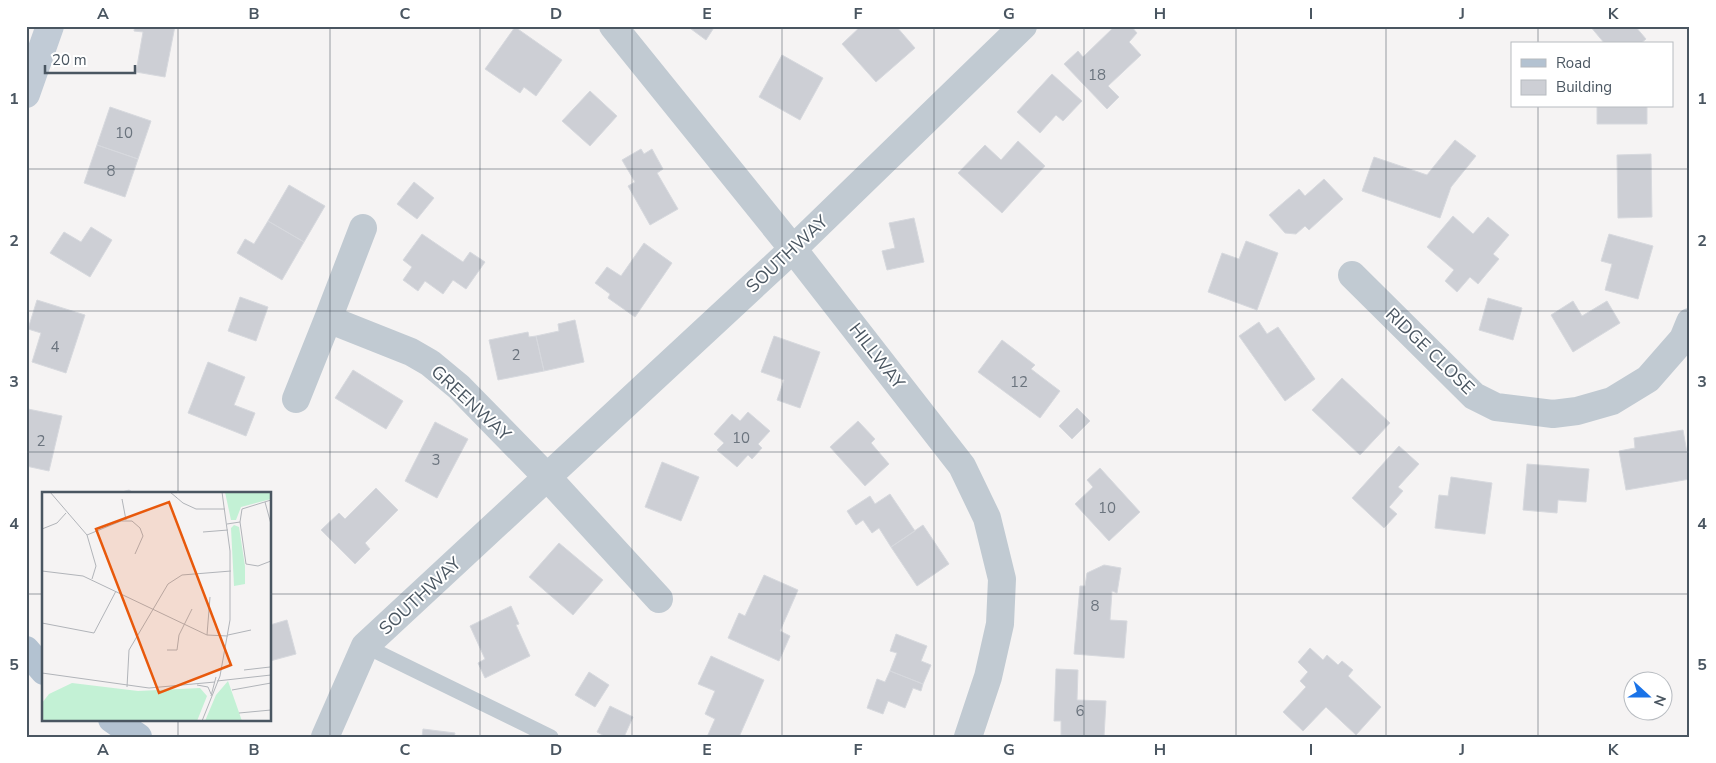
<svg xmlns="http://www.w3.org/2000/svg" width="1716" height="763" font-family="'Nunito Sans',sans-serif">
  <rect width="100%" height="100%" fill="#f5f3f3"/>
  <path fill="#cdcfd5" stroke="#d7d9de" d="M 135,26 L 175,26 L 165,77 L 136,72 L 143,32 L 134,31 Z
    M 687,26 L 715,26 L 706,40 Z
    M 861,26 L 896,26 L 915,48 L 876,82 L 842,44 Z
    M 1115,26 L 1131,26 L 1137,33 L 1129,42 L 1141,55 L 1108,86 L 1119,97 L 1107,109 L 1064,64 L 1078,51 L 1083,57 Z
    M 1590,26 L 1635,26 L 1646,39 L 1640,44 L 1605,44 Z
    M 515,27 L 562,60 L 536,96 L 524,87 L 520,93 L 485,69 Z
    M 782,55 L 823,78 L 800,120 L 759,97 Z
    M 1052,74 L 1082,101 L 1063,121 L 1056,115 L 1040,133 L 1017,112 Z
    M 590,91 L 617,116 L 590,146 L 562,121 Z
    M 1597,106 L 1647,106 L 1647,124 L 1597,124 Z
    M 110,107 L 151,121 L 138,159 L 97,145 Z
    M 1455,140 L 1476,156 L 1451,187 L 1440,218 L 1362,191 L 1374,157 L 1427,175 Z
    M 1018,141 L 1045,166 L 1002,213 L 958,173 L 985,145 L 1001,160 Z
    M 97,145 L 138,159 L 125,197 L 84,183 Z
    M 641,149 L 644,154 L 652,149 L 663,169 L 657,173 L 678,209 L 650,225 L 628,186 L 635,182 L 622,160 Z
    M 1651,154 L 1652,217 L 1618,218 L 1617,155 Z
    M 1324,179 L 1343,199 L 1309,230 L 1305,226 L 1296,234 L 1285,233 L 1269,215 L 1299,189 L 1305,196 Z
    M 414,182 L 434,198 L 417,219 L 397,204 Z
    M 289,185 L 325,206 L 304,242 L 268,221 Z
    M 1453,216 L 1473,234 L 1488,217 L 1509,235 L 1493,254 L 1499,259 L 1478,284 L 1470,277 L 1457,292 L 1445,281 L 1454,270 L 1427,247 Z
    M 914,218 L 924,262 L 887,270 L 882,251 L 895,248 L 889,223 Z
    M 268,221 L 304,242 L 282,280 L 237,253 L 245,239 L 254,244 Z
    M 91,227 L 112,240 L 90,277 L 50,253 L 64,232 L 81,242 Z
    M 422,234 L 463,262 L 470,252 L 485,262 L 466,289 L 453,280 L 443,294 L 425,281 L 418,291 L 403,280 L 412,267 L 403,260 Z
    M 1609,234 L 1653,246 L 1638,299 L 1605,290 L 1612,264 L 1601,261 Z
    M 1246,241 L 1278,253 L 1257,310 L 1208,292 L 1222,253 L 1239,259 Z
    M 644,243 L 672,263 L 635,317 L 608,298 L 610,294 L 595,283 L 607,267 L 621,276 Z
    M 240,297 L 268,307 L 256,341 L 228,331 Z
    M 1488,298 L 1522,308 L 1513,340 L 1479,330 Z
    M 37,300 L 85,315 L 66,373 L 32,362 L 41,333 L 28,329 Z
    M 1573,301 L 1582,316 L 1607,301 L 1620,323 L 1573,352 L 1551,315 Z
    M 575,320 L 584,362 L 544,371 L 536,336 L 559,331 L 558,324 Z
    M 1259,322 L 1267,334 L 1278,327 L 1315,379 L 1285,401 L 1239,336 Z
    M 528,332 L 529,337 L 536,336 L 544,371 L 498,380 L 489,340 Z
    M 774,336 L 820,352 L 800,408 L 777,400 L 784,380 L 761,372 Z
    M 1002,340 L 1035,365 L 1031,369 L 1060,391 L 1040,418 L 978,372 Z
    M 208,362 L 245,377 L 234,405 L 255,413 L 246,436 L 188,413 Z
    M 353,370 L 403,401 L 386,429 L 335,398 Z
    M 1342,378 L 1390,423 L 1360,455 L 1312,410 Z
    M 1077,408 L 1090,421 L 1072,439 L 1059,426 Z
    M 28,409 L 62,416 L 49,471 L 26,466 L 26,416 Z
    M 748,412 L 770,431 L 758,444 L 762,448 L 752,459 L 748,455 L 737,467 L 717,450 L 724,443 L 714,434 L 732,414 L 740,421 Z
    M 858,421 L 875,439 L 871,443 L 889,464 L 865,486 L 830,447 Z
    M 435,422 L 468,439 L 437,498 L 405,481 Z
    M 1683,430 L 1690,470 L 1690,479 L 1626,490 L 1619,451 L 1635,448 L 1634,438 Z
    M 1399,446 L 1419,464 L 1398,487 L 1403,491 L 1389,507 L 1397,514 L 1384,528 L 1352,498 Z
    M 662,462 L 699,477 L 681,521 L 645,507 Z
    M 1527,464 L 1589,469 L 1586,502 L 1558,500 L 1557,513 L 1523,510 Z
    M 1100,468 L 1140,512 L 1109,541 L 1075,504 L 1093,487 L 1087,480 Z
    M 1451,477 L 1492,483 L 1485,534 L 1435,528 L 1439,495 L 1448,496 Z
    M 376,488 L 398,510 L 365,543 L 370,549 L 355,564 L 321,530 L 339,513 L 345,519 Z
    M 129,490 L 134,493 L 118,493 Z
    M 890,494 L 915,531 L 891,547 L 879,528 L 872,533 L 863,520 L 856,525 L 847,511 L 870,496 L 875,504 Z
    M 923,525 L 949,564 L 917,586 L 891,547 Z
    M 559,543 L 603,580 L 573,615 L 529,577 Z
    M 1104,565 L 1121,568 L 1117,593 L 1112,591 L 1110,620 L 1127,621 L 1124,658 L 1074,654 L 1080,586 L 1085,586 L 1087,573 Z
    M 764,575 L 798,590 L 780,631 L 790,636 L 779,661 L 728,638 L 739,613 L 745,616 Z
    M 511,606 L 519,624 L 516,625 L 530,656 L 485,678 L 478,663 L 485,659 L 470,626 Z
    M 287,620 L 296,654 L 270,661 L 270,625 Z
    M 896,634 L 927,646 L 921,661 L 931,665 L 923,684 L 890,671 L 897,653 L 890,651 Z
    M 1310,648 L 1323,660 L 1327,655 L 1338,665 L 1342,661 L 1353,670 L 1348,676 L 1381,707 L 1356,735 L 1326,707 L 1303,731 L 1283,712 L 1306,687 L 1300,681 L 1308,672 L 1298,662 Z
    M 711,656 L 764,680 L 739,737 L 707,737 L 715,719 L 705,714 L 715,691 L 698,684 Z
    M 1056,669 L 1078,670 L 1077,700 L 1106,701 L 1104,737 L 1061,735 L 1061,721 L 1054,721 Z
    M 890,671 L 923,684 L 921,691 L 913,688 L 905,708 L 888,701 L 883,714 L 867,708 L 877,679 L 885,682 Z
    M 589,672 L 609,685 L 595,707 L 575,695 Z
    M 610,706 L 633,717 L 624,737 L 606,737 L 597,732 Z
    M 423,729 L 455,733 L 454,737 L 422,737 Z"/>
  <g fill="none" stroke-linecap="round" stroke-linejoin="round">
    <path stroke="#c1cad2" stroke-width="15" d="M 365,646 L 551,737"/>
    <path stroke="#c1cad2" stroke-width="28" d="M 613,26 L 793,249 L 962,466 L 987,518 L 1002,579 L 1000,624 L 988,677 L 968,737
      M 363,228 L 328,319 L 411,352 L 430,363 L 459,387 L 548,478 L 659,599
      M 1352,275 L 1474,396 L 1496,407 L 1553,414 L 1577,411 L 1612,401 L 1648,379 L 1683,339 L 1690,322
      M 296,399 L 328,319
      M 325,737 L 365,646 L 793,249 L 1023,26"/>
    <path stroke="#c1cbd6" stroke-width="28" d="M 26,94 L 50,26"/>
    <path stroke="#b3c2d1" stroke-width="28" d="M 26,650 L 44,671
      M 112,719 L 138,737"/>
  </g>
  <path fill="none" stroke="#4a5661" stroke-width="1" stroke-opacity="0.55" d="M 178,26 L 178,493M 330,26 L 330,737M 480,26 L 480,737M 632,26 L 632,737M 782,26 L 782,737M 934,26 L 934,737M 1084,26 L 1084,737M 1236,26 L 1236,737M 1386,26 L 1386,737M 1538,26 L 1538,44M 1538,106 L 1538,737M 26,169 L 1690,169M 26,311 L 1690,311M 26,452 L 1690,452M 26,594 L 44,594M 270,594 L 1690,594M 178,719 L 178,737"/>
  <g text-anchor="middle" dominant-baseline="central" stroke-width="4" stroke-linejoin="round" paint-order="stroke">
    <g font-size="15" fill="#6b747e">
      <text x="1097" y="75">18</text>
      <text x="124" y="133">10</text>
      <text x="111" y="171">8</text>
      <text x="55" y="347">4</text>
      <text x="516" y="355">2</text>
      <text x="1019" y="382">12</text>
      <text x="741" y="438">10</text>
      <text x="41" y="441">2</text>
      <text x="436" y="460">3</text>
      <text x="1107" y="508">10</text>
      <text x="1095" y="606">8</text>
      <text x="1080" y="711">6</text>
    </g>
    <g font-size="18" fill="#4a5661" stroke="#fff">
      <text transform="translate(787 254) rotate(-43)">SOUTHWAY</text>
      <text transform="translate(1430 351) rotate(44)">RIDGE CLOSE</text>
      <text transform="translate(877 356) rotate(52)">HILLWAY</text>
      <text transform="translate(471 403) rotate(43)">GREENWAY</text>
      <text transform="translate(420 596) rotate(-43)">SOUTHWAY</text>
    </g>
  </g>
  <g transform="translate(42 492)">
    <rect width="229" height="229" fill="#f5f3f3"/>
    <path d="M 183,0 L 229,0 L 229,7 L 199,15 L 194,28 L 189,28 ZM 192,33 L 197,35 L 203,74 L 203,92 L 192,94 L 189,36 ZM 186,189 L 200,229 L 163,229 L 174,203 ZM 30,191 L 96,199 L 158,196 L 165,204 L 155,229 L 0,229 L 0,211 L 7,202 Z" fill="#c3f1d5"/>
    <path fill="none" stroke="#b1b4b9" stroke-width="1" d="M 8,0 L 45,43 L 54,74 L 50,87M 128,0 L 141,11 L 154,17 L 183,17M 80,7 L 84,28M 223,10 L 229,32M 198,30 L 200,17 L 229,8M 185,32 L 198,30 L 204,72 L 216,74 L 229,69M 0,37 L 15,31 L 24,21M 161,40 L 186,38M 45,43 L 79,29 L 90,29 L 98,36 L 101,44 L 93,62M 0,79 L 41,84 L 165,143 L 186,144M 0,131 L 52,141 L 74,99M 165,143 L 168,105M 186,143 L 209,138M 125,158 L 135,158 L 137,143 L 150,117M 202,178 L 228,175M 0,181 L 107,196 L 173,190M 175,189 L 229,183M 155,193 L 166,195 L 169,202M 85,195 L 87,158 L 126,92 L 140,83 L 189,79M 190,198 L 229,191M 169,204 L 174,185M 197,221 L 229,218M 160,229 L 178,184 L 188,128 L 188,59 L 180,0"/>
    <path fill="#e8590c" fill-opacity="0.15" stroke="#e8590c" stroke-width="2.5" d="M 127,10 L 189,173 L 117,201 L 54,37 Z"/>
    <rect width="229" height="229" fill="none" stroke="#4a5661" stroke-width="2.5"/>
  </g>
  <rect width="1716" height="763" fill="none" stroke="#ffffff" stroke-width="55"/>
  <rect x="1511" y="42" width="162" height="65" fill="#ffffff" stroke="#b7bbc0"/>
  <rect x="1521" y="59" width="25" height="8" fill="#b3c2d1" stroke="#b7bbc0"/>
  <text x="1556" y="68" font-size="15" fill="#4a5661">Road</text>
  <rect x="1521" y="80" width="25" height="15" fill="#cdcfd5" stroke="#b7bbc0"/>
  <text x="1556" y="92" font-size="15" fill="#4a5661">Building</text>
  <g transform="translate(1648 696) rotate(111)"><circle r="24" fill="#ffffff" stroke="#b7bbc0"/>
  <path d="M0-4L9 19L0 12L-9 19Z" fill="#1a73e8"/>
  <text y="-8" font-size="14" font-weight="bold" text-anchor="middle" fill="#4a5661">N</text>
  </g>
  <path d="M45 65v8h90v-8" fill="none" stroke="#4a5661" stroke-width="2.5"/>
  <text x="52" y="65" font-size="15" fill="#4a5661" stroke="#ffffff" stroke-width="4" paint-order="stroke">20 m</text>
  <rect x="28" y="28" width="1660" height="708" fill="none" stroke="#4a5661" stroke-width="2"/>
  <g font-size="16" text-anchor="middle" font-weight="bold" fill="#4a5661">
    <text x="103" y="19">A</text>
    <text x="254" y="19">B</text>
    <text x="405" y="19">C</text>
    <text x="556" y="19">D</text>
    <text x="707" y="19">E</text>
    <text x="858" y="19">F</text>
    <text x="1009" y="19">G</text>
    <text x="1160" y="19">H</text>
    <text x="1311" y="19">I</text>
    <text x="1462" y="19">J</text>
    <text x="1613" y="19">K</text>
    <text x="14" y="104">1</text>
    <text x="1702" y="104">1</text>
    <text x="14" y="246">2</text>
    <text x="1702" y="246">2</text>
    <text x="14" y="387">3</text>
    <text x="1702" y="387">3</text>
    <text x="14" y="529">4</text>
    <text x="1702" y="529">4</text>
    <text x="14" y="670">5</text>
    <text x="1702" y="670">5</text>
    <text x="103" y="755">A</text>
    <text x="254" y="755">B</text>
    <text x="405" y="755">C</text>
    <text x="556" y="755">D</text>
    <text x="707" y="755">E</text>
    <text x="858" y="755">F</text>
    <text x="1009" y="755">G</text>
    <text x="1160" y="755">H</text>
    <text x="1311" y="755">I</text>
    <text x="1462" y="755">J</text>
    <text x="1613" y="755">K</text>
  </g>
</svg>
